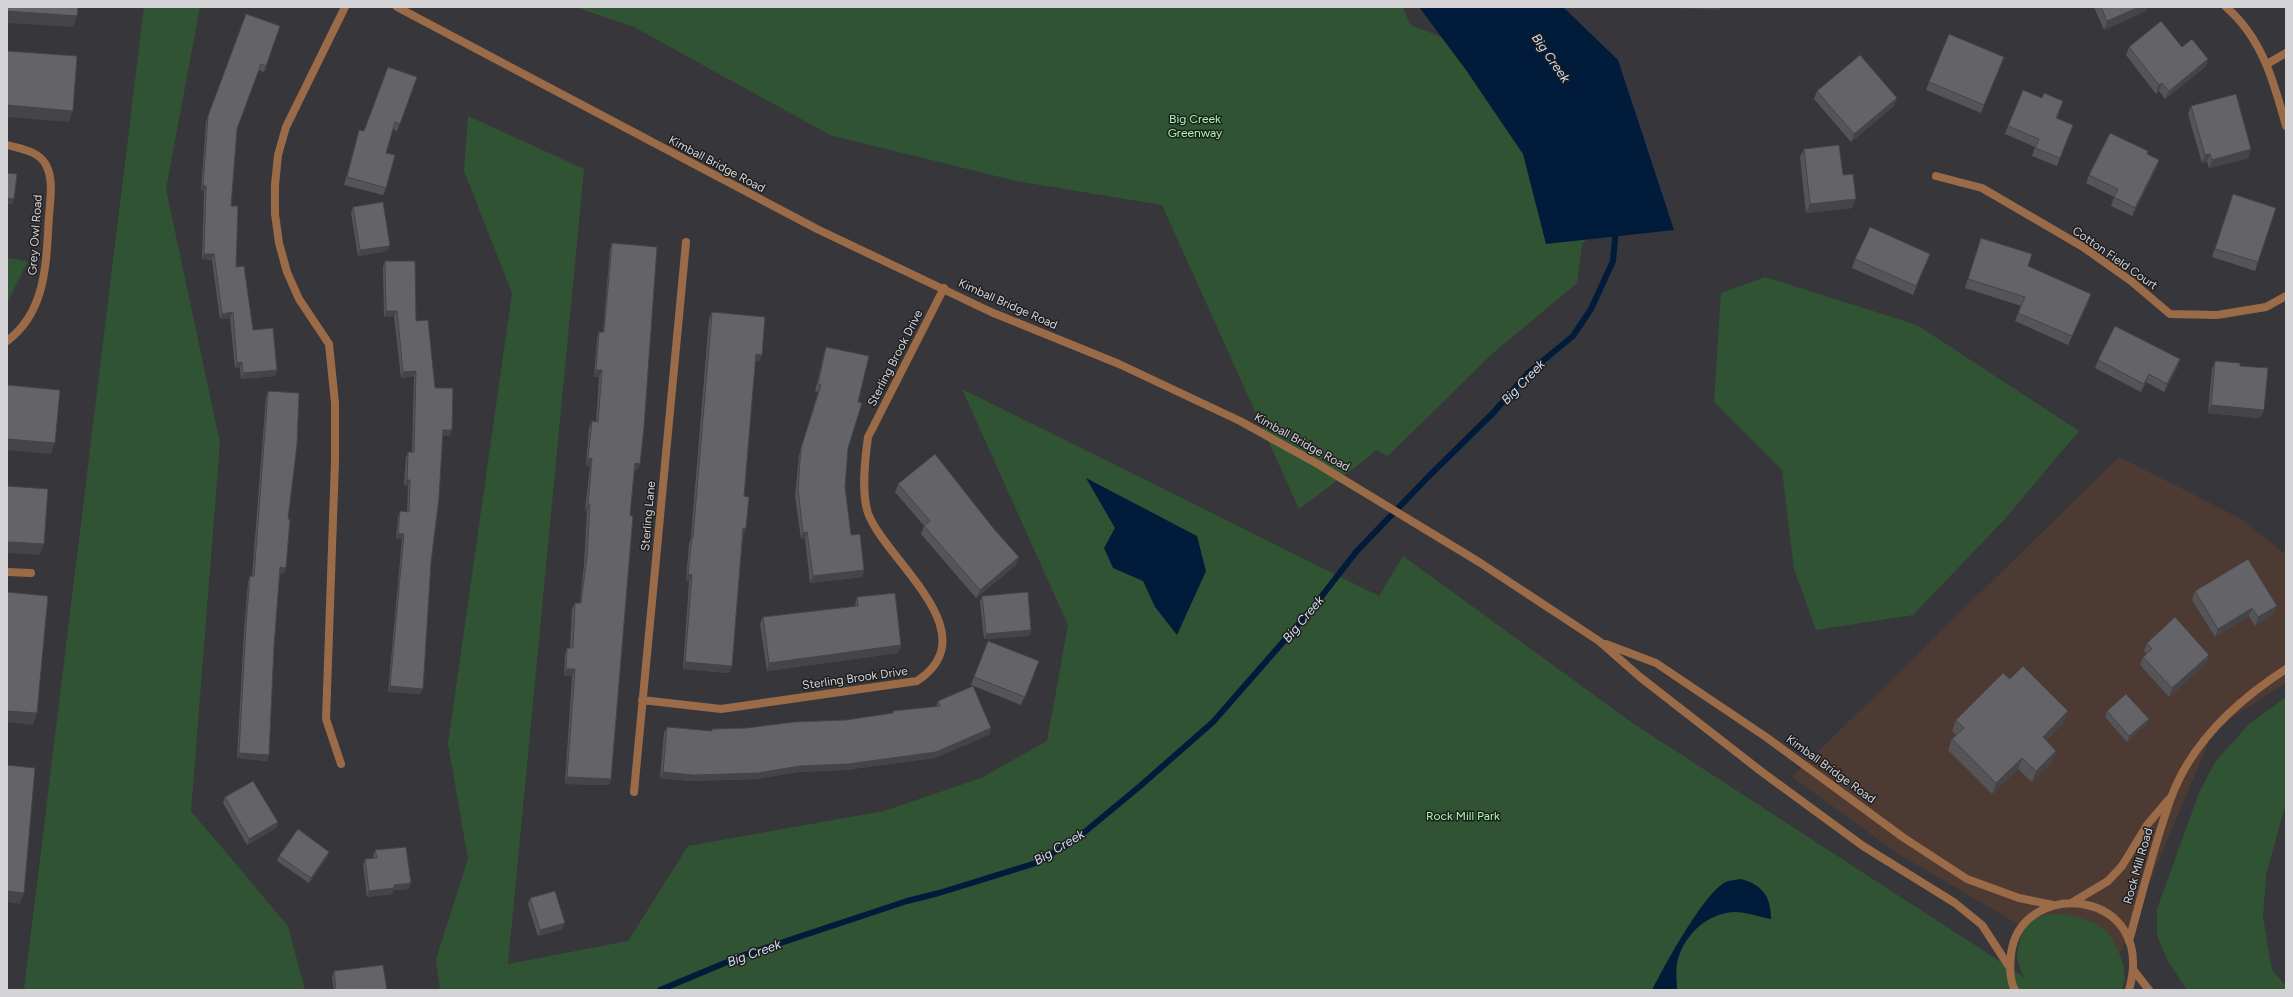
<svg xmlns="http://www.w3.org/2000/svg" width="2293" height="997" font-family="Figtree,sans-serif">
  <rect width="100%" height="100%" fill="#37363b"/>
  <path fill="#4d3a33" d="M 2119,457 L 2240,518 L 2286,555 L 2286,683 L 2214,729 L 2115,965 L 2035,934 L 1900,855 L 1792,777 Z"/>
  <path fill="#305433" d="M 144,7 L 200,7 L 166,189 L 220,443 L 191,811 L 288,926 L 305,990 L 24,990 Z
    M 575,7 L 1403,7 L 1410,25 L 1515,64 L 1602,225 L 1582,244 L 1577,283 L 1493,353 L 1388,456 L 1376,450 L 1366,459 L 1299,509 L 1162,205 L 1016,181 L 830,135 L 634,27 Z
    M 468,116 L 584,169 L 508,964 L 628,941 L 688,846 L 884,811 L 981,778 L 1047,741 L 1068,625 L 962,389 L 1379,596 L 1403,556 L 1631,722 L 2024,977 C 2022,971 2018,964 2017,957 C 2017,946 2023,928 2031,921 C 2049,906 2094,918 2108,933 C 2114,941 2118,951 2122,961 C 2125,969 2126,982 2121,990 L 440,990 L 436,959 L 468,859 L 448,744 L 512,293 L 464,171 Z
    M 7,258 L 28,261 L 7,303 Z
    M 1765,277 L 1917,325 L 2079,431 L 2003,521 L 1913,615 L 1816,630 L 1794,569 L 1782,470 L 1714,402 L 1721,293 Z
    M 2286,697 L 2286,803 L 2266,875 L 2263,917 L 2272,970 L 2286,986 L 2286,990 L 2187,990 L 2168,961 L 2157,936 L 2157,909 L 2199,793 L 2215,762 L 2249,724 Z"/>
  <path fill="#011b3a" d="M 1419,7 L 1563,7 L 1618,60 L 1674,230 L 1546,244 L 1523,154 L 1466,70 Z
    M 1086,478 L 1197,536 L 1206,571 L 1177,635 L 1155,607 L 1143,581 L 1113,568 L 1104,548 L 1115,528 Z
    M 1741,879 C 1763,885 1771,897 1771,919 C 1760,917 1746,912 1734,912 C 1707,914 1686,933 1678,959 C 1675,968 1677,980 1677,990 L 1652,990 C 1664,967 1704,892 1726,882 C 1730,880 1737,880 1741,879 Z"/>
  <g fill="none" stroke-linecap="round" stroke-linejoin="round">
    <path stroke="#011b3a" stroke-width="6" d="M 660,990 L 744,955 L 907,901 L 939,893 L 1036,863 L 1075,840 L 1139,787 L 1213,722 L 1311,610 L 1356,552 L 1428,477 L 1493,413 L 1528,373 L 1573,336 L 1591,309 L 1613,261 L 1616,229"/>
    <path stroke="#9b6b48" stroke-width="8" d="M 2226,7 C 2262,38 2274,82 2286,126
      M 2267,64 L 2286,53
      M 7,145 C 21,149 39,151 46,165 C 54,180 50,200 49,216 C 46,262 47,311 7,341
      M 1936,176 L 1982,188 L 2083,247 L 2131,281 L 2170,314 L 2217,315 L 2266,307 L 2286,296
      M 7,572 L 31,573
      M 642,700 L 721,709 L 917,681 C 990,633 885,560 868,513 C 861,492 865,459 868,437 L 944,288
      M 341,764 L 326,719 L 335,462 L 335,403 L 329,344 L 299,299 L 287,272 L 279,243 L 275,214 L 275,185 L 278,155 L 286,127 L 345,7
      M 634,792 L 686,242
      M 2073,902 L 2108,881 L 2122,866 L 2147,825 L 2169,799
      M 2129,941 C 2142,894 2154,845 2171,798 C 2191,743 2238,700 2286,669"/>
    <path stroke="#9b6b48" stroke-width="8" d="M 397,7 L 817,229 L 991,312 L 1119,364 L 1240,421 L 1316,463 L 1479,562 L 1599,641 L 1640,677 L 1762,772 L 1863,846 L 1955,903 L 1982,925 L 2010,968
      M 1606,644 L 1656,663 L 1766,737 L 1904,838 L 1967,879 L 2019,898 L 2053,905
      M 2135,972 L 2149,990
      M 2015,990 C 2009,979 2010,966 2011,954 C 2021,876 2158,888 2129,990"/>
  </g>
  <path fill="#555559" d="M 2094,7 L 2147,7 L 2146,11 L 2104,30 Z
    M 246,14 L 280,26 L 264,72 L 259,70 L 237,129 L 231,206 L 236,267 L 253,330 L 277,370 L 275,376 L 241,379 L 240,368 L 235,368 L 230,318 L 220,319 L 212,260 L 202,259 L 204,191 L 201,191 L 206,122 Z
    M 2129,47 L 2182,47 L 2208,59 L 2205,67 L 2165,99 L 2159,91 L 2156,94 L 2126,55 Z
    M 2001,65 L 1981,113 L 1926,90 L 1929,82 Z
    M 417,77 L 397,131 L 393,129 L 386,153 L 386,188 L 383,195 L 344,185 L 357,138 L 359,130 L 364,131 Z
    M 1817,91 L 1897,98 L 1894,106 L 1851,142 L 1814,99 Z
    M 2042,98 L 2063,101 L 2057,118 L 2073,125 L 2057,166 L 2032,156 L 2035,147 L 2005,134 L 2008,126 Z
    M 2191,106 L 2251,149 L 2248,158 L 2209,168 L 2207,162 L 2202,163 L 2188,114 Z
    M 1804,149 L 1843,175 L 1856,199 L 1852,208 L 1806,213 L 1800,157 Z
    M 2147,154 L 2159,160 L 2156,168 L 2132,216 L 2111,206 L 2114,197 L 2086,183 L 2089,175 Z
    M 2233,194 L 2258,262 L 2255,271 L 2212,257 Z
    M 353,207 L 387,251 L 358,256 L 351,213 Z
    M 1981,238 L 2088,303 L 2068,345 L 2015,321 L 2021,306 L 1965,288 Z
    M 612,243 L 640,464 L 637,470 L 634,470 L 630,515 L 611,779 L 609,785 L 565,784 L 572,676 L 564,676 L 565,655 L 567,648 L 570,648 L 572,609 L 575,603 L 580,603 L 584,564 L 587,511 L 585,511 L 590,466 L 586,465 L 589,428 L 592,421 L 596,422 L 599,377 L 594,377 L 597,339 L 599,332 L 603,332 L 610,249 Z
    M 1930,254 L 1927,262 L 1913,295 L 1852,268 L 1855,259 Z
    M 385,261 L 416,321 L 435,388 L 450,436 L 442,436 L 431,562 L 423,689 L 420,694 L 388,692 L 402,539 L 396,539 L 398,517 L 400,511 L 407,512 L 408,486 L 404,485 L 406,457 L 408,452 L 412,452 L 414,376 L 401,378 L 394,316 L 384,317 L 383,267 Z
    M 712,312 L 762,355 L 759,361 L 755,361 L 744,496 L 744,535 L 743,535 L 732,666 L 729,673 L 683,669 L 689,582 L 686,581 L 689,544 L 691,537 L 709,319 Z
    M 826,347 L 848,448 L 845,487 L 851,535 L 864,570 L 862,577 L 810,583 L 805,539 L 801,539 L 795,496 L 799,455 L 818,392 L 815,391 L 824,354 Z
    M 2180,359 L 2177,368 L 2164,392 L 2146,382 L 2141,392 L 2095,368 L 2098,360 Z
    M 2215,361 L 2240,366 L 2264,410 L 2260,418 L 2208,413 L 2212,369 Z
    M 268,391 L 288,519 L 284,574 L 280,573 L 274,646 L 269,755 L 267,761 L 237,758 L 244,631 L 248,582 L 250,576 L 252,576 L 266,397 Z
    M 898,484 L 1016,565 L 976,598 L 921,534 L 924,526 L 895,492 Z
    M 2195,591 L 2277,606 L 2274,614 L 2255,626 L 2249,616 L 2215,637 L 2192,600 Z
    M 982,596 L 1031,630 L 1029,636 L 984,639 L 980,602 Z
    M 857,597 L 901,645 L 898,653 L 767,671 L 760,624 L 763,617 L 855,606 L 855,605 Z
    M 2147,643 L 2209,655 L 2206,664 L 2169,697 L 2140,665 L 2143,657 L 2147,654 L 2144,651 Z
    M 1039,661 L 1021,705 L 971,685 L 974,677 Z
    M 2010,679 L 2064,722 L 2046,741 L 2056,751 L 2052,762 L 2032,782 L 2018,769 L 1992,794 L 1948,750 L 1952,739 L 1956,735 L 1952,731 L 1956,720 Z
    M 938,701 L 991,728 L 989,735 L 934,758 L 845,770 L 798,772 L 756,779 L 691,781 L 660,778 L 664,733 L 667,727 L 711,731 L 712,729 L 747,728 L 846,720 L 893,713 L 893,711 L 936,707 Z
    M 2107,711 L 2149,719 L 2147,724 L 2127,742 L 2105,717 Z
    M 225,797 L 278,822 L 276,828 L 247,845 L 223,803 Z
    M 375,850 L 411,883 L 408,889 L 393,890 L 392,894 L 367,897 L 363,865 L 365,859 L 374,858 L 373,856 Z
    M 329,852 L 327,857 L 309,883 L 277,861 L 279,856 Z
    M 530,898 L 563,929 L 538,936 L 528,904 Z
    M 334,971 L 387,990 L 334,990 L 332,977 Z"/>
  <path fill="#454549" d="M 1654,7 L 1720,7 L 1719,10 Z
    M 2139,7 L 2147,7 L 2146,11 L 2104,30 L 2107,21 Z
    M 7,11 L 77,16 L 73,27 L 7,23 Z
    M 2004,57 L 2001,65 L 1981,113 L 1984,105 Z
    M 2208,59 L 2205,67 L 2165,99 L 2169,91 Z
    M 2162,83 L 2159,91 L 2156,94 L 2159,85 Z
    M 1897,98 L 1894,106 L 1851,142 L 1854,134 Z
    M 7,105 L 73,111 L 69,122 L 7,117 Z
    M 2251,149 L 2248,158 L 2209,168 L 2212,160 Z
    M 2210,154 L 2207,162 L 2202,163 L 2205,155 Z
    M 2159,160 L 2156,168 L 2132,216 L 2135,208 Z
    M 203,185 L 206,186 L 204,191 L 201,191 Z
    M 7,198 L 14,199 L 12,204 L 7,204 Z
    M 1856,199 L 1852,208 L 1806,213 L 1810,204 Z
    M 390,246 L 387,251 L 358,256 L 360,250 Z
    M 204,254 L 214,254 L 212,260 L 202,259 Z
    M 1930,254 L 1927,262 L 1913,295 L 1916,286 Z
    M 2091,294 L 2088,303 L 2068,345 L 2072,336 Z
    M 386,311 L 397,311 L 394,316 L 384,317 Z
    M 233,312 L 230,318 L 220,319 L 222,314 Z
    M 756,354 L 762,355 L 759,361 L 753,361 Z
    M 2180,359 L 2177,368 L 2164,392 L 2167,384 Z
    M 242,362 L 240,368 L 235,368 L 237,363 Z
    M 277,370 L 275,376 L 241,379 L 243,373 Z
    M 596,370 L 602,370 L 599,377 L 594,377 Z
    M 416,371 L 414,376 L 401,378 L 403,372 Z
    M 2149,374 L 2146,382 L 2141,392 L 2144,384 Z
    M 2211,405 L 2264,410 L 2260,418 L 2208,413 Z
    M 443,430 L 452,430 L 450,436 L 440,436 Z
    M 7,439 L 55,443 L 51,454 L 7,450 Z
    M 588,458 L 592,459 L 590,466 L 586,465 Z
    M 635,463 L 640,464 L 637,470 L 633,470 Z
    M 407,480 L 410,480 L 408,486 L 404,485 Z
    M 588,504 L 590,504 L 587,511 L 585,511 Z
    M 743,528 L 746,528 L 744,535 L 741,535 Z
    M 807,532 L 805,539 L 801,539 L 803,533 Z
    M 398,533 L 404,534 L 402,539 L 396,539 Z
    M 7,542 L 44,544 L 40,555 L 7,553 Z
    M 1019,557 L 1016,565 L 976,598 L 980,590 Z
    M 280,567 L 286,568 L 284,574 L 278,573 Z
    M 864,570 L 862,577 L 810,583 L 813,576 Z
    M 688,574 L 692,575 L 689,582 L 686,581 Z
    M 2277,606 L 2274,614 L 2255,626 L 2258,617 Z
    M 2252,608 L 2249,616 L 2215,637 L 2218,629 Z
    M 1031,630 L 1029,636 L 984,639 L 986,634 Z
    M 901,645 L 898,653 L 767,671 L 769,663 Z
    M 2209,655 L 2206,664 L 2169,697 L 2172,688 Z
    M 685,662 L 732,666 L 729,673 L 683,669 Z
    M 566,669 L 575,669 L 572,676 L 564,676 Z
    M 390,686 L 423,689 L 420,694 L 388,692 Z
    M 7,711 L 37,713 L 33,725 L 7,722 Z
    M 2068,711 L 2064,722 L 2039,748 L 2043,737 Z
    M 2149,719 L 2147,724 L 2127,742 L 2129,736 Z
    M 991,728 L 989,735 L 934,758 L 845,770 L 798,772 L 756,779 L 691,781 L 660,778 L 663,772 Z
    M 2056,751 L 2052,762 L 2032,782 L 2036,771 Z
    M 239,753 L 269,755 L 267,761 L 237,758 Z
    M 2022,758 L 2018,769 L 1992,794 L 1996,783 Z
    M 567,777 L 611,779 L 609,785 L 565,784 Z
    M 278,822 L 276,828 L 247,845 L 249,839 Z
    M 329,852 L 327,857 L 309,883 L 311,878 Z
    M 411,883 L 408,889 L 393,890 L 392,894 L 367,897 L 369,891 L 394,885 Z
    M 7,891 L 24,893 L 20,904 L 7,902 Z
    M 565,923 L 563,929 L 538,936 L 540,930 Z"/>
  <path fill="#636368" stroke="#454549" d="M 7,7 L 78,7 L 77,16 L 7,11 Z
    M 2101,7 L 2139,7 L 2107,21 Z
    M 246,14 L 280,26 L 266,66 L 261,64 L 237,129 L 231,206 L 238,206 L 236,267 L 244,266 L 253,330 L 273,328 L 277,370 L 243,373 L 242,362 L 237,363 L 233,312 L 222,314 L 214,254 L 204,254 L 206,186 L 203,185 L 208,116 Z
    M 2161,21 L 2182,47 L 2192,39 L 2208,59 L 2169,91 L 2162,83 L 2159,85 L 2129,47 Z
    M 1949,34 L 2004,57 L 1984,105 L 1929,82 Z
    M 7,51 L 77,56 L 73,111 L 7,105 Z
    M 1860,55 L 1897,98 L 1854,134 L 1817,91 Z
    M 388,67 L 417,77 L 400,124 L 395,122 L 386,153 L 395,155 L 386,188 L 347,177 L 359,130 L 364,131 Z
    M 2023,90 L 2042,98 L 2044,93 L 2063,101 L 2056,118 L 2073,125 L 2060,158 L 2035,148 L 2039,139 L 2008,126 Z
    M 2236,94 L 2251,149 L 2212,160 L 2210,154 L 2205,155 L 2191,106 Z
    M 2110,133 L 2148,151 L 2147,154 L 2159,160 L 2135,208 L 2114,197 L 2118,189 L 2089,175 Z
    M 1839,145 L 1843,175 L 1853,174 L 1856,199 L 1810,204 L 1804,149 Z
    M 7,173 L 17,174 L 14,199 L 7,198 Z
    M 2233,194 L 2276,208 L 2258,262 L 2215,249 Z
    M 383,202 L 390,246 L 360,250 L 353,207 Z
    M 1870,227 L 1930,254 L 1916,286 L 1855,259 Z
    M 1981,238 L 2032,254 L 2028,266 L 2091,294 L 2072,336 L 2018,313 L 2025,297 L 1968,279 Z
    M 612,243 L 657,247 L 644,427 L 640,464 L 635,463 L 630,515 L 633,516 L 611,779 L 567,777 L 575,669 L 566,669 L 567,648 L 573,648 L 575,603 L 581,603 L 587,557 L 590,504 L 588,504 L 592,459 L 588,458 L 592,421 L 598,422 L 602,370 L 596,370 L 599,332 L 604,332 Z
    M 385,261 L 415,261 L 416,321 L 428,320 L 435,388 L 453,388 L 452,430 L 443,430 L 439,498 L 431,562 L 423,689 L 390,686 L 404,534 L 398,533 L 400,511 L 409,512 L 410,480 L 407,480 L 408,452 L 414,452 L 416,371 L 403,372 L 397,311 L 386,311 Z
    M 712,312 L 765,317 L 762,355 L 756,354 L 744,496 L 749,497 L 746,528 L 743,528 L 732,666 L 685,662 L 692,575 L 688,574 L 692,537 L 693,537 Z
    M 2115,326 L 2180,359 L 2167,384 L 2149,374 L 2144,384 L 2098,360 Z
    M 826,347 L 869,356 L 858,402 L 862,403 L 848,448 L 845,487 L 851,535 L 860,534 L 864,570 L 813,576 L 807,532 L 803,533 L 798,489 L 801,448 L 821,385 L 818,384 Z
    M 2215,361 L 2240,363 L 2240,366 L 2268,368 L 2264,410 L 2211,405 Z
    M 7,385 L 60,390 L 55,443 L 7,439 Z
    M 268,391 L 299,393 L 297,445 L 288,519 L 290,519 L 286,568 L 280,567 L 274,646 L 269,755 L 239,753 L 246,625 L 250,576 L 254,576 Z
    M 935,454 L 994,529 L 1019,557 L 980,590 L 924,526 L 930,521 L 898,484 Z
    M 7,486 L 48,489 L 44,544 L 7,542 Z
    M 2248,559 L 2277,606 L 2258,617 L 2252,608 L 2218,629 L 2195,591 Z
    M 7,592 L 48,596 L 37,713 L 7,711 Z
    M 1028,592 L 1031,630 L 986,634 L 982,596 Z
    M 895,593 L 901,645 L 769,663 L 763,617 L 858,606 L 857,597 Z
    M 2175,617 L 2209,655 L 2172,688 L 2143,657 L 2152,649 L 2147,643 Z
    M 988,641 L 1039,661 L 1025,697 L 974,677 Z
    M 2023,666 L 2068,711 L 2043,737 L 2056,751 L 2036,771 L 2022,758 L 1996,783 L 1952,739 L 1964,728 L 1956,720 L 2003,673 L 2010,679 Z
    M 973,686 L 991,728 L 936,752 L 848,764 L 800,766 L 758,773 L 693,775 L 663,772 L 667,727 L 712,731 L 712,729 L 747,728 L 794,722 L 846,720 L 893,713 L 893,711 L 940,706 L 938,701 Z
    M 2126,694 L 2149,719 L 2129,736 L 2107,711 Z
    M 7,765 L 35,768 L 24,893 L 7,891 Z
    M 253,781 L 278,822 L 249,839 L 225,797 Z
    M 298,829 L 329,852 L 311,878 L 279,856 Z
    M 406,847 L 411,883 L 394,885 L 394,888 L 369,891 L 365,859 L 377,858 L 375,850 Z
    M 555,891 L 565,923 L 540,930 L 530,898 Z
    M 383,965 L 387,990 L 336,990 L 334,971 Z"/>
  <g text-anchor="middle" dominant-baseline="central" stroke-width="3" stroke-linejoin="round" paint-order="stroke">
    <g font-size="12" fill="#a1fda7" stroke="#1f1e20">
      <text x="1195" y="119">Big Creek<tspan x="1195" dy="14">Greenway</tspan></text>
      <text x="1463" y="816">Rock Mill Park</text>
    </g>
    <g font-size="12" fill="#d4d4d7" stroke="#1f1e20">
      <text transform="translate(717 164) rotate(28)">Kimball Bridge Road</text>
      <text transform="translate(35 235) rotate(-86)">Grey Owl Road</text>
      <text transform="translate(2115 258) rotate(35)">Cotton Field Court</text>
      <text transform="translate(1008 304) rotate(24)">Kimball Bridge Road</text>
      <text transform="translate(895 358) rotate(-63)">Sterling Brook Drive</text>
      <text transform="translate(1302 442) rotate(29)">Kimball Bridge Road</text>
      <text transform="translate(648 516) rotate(-85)">Sterling Lane</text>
      <text transform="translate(855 678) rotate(-8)">Sterling Brook Drive</text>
      <text transform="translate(1831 769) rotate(36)">Kimball Bridge Road</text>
      <text transform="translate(2138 866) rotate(-74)">Rock Mill Road</text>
    </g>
    <g font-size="13" font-style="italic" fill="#d1dff1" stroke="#1f1e20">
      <text transform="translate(1551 58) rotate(55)">Big Creek</text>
      <text transform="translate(1523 382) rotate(-46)">Big Creek</text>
      <text transform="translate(1303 619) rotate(-50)">Big Creek</text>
      <text transform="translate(1059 847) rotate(-31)">Big Creek</text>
      <text transform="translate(754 953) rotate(-20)">Big Creek</text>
    </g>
  </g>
  <rect width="2293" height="997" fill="none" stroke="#d4d4d7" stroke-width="16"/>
</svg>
